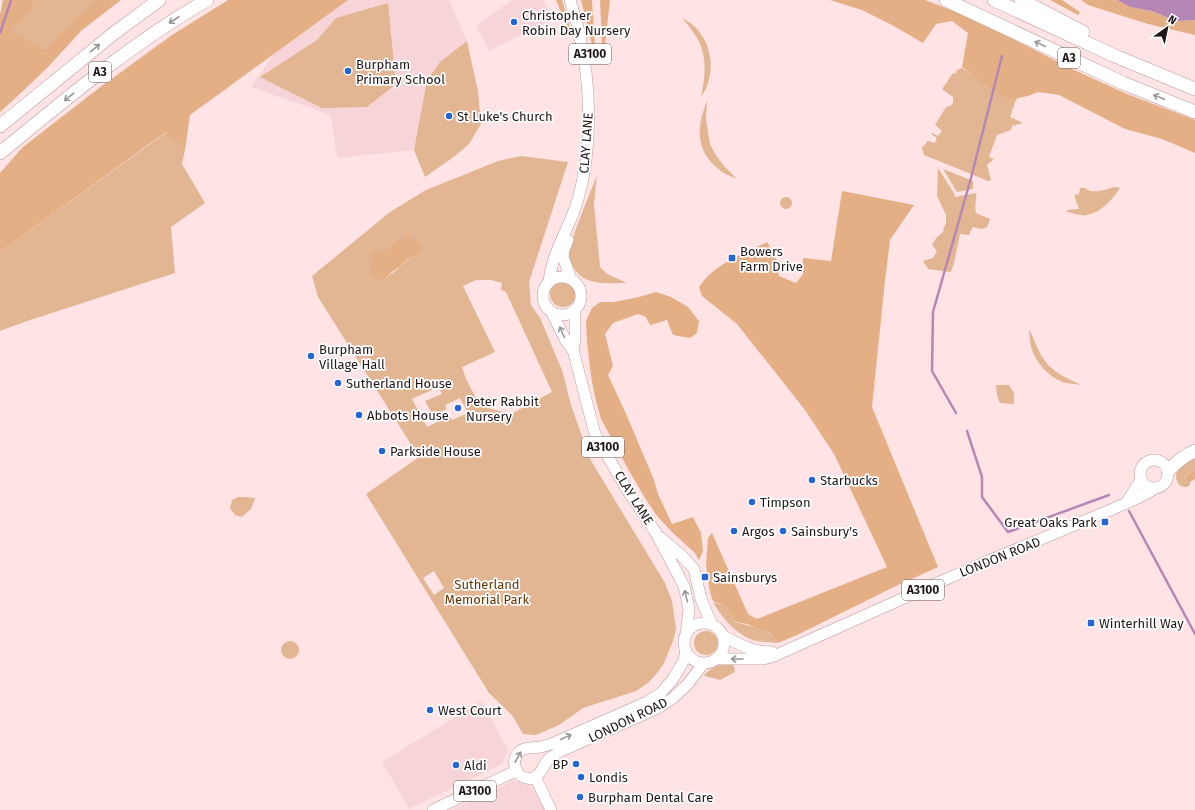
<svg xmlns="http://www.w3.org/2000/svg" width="1195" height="810" font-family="'Fira Sans',sans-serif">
  <rect width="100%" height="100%" fill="#ffe3e5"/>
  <path fill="#f7d4d7" d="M 348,0 L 449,0 L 467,41 L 449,55 L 427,80 L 414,150 L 337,158 L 331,115 L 251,87 L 274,54 Z
    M 512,0 L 543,0 L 553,19 L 489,51 L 476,26 Z
    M 481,701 L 508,749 L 502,764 L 409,809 L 382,762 Z
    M 513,781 L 528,785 L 533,789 L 545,810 L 451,810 Z"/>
  <path fill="#e2b593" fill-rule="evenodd" d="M 3,0 L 106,0 L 0,104 L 0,14 L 2,7 Z
    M 388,3 L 396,84 L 367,107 L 322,108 L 260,77 L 317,40 L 336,18 Z
    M 682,18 C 706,29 716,58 708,83 C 707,87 704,92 701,97 C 704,82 707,65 702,50 C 699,38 690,27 682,18 Z
    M 467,41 L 478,91 L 481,124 L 469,144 L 455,156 L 425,177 L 414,150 L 427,80 L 440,62 Z
    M 962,68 L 992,86 L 1021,93 L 1016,100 L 1010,117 L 1023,123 L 1012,126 L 1011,130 L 997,135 L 989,157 L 994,159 L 987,165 L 991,180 L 988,181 L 924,155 L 922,148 L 928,141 L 935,143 L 937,138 L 931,134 L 932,133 L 938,136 L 942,131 L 935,125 L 946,107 L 950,106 L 953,103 L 953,97 L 942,89 L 953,73 L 955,74 L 957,70 Z
    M 707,101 L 706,119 L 710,144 L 715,154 L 724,166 L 737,179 C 730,176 722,173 716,167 C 695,149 697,125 707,101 Z
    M 167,132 L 185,150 L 182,164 L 205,203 L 171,227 L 175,273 L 27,321 L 0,331 L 0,252 Z
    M 521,156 L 568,162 L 529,282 L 531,305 L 540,318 L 562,370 L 571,405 L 590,459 L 665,583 L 672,601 L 676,629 L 673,641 L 664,663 L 658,672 L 648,683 L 636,691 L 583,708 L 559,725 L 536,735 L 523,734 L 512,715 L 489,693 L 366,494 L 419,457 L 318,297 L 312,276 L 390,212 L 426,190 L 498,161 ZM 375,251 L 413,257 C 404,261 406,262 400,267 C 395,272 389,275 384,280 ZM 476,280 L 491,280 L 502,283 L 501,290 L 506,292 L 552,392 L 511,414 L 480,406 L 466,379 L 462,367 L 495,352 L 463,286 ZM 438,387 L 442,394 L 425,401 L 433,415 L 447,409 L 445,405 L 460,398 L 468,413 L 452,420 L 449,416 L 427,427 L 412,399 ZM 434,571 L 444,588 L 434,595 L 423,578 Z
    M 938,168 L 954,193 L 955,197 L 976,193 C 977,200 974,206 976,213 L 990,219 L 987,227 L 982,229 L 973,227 L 970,232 L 970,235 L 960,234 L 954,263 L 951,272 L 928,269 L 923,261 L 933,258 L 937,251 L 932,245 L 937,237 L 943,232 L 944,227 L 946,224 L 946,215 L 937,196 Z
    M 943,169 L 973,181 L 973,189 L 957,192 Z
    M 597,175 L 594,205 L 600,267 L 607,274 L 627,283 C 613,283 594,285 582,277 C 576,273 570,263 569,257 C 567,246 592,189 597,175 Z
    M 1115,187 L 1120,188 C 1112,200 1101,213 1086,215 C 1080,216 1073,213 1067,212 L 1067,210 L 1079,209 L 1074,195 L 1079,194 L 1080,188 L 1085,188 C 1092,195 1106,189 1115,187 Z
    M780 203a6 6 0 1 1 12 0a6 6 0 1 1-12 0Z
    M550 294a13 13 0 1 1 26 0a13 13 0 1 1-26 0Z
    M 1029,329 C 1034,338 1037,349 1043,358 C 1051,372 1068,379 1082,385 C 1077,384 1071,384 1066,383 C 1048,378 1033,360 1030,342 C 1029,338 1030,333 1029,329 Z
    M 996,385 L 1009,385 L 1014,393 L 1014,404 L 1000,403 L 997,395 Z
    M 1195,457 L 1195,470 L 1191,472 L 1185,478 L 1190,482 L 1190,485 L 1187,487 C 1182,487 1179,486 1177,481 C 1172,469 1187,462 1195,457 Z
    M 238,497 L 244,497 L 255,498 L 251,509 L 242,517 L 235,515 L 230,508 L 232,500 Z
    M 713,602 L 725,606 L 734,616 L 731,621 C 744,625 758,626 769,633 C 773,635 775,640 778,643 C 771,642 763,642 756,641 C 736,635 723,619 713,602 Z
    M694 643a12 12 0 1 1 24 0a12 12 0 1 1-24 0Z
    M281 650a9 9 0 1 1 18 0a9 9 0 1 1-18 0Z
    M 728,662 L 733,663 L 735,672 L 720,680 L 705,676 L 704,675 L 712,668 Z"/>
  <path fill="#e5af85" d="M 3,0 L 33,0 L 32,10 L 9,30 L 45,51 L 65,29 L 95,0 L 121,0 L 81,31 L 48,67 L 22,92 L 0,112 L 0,16 Z
    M 228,0 L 348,0 L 190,115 L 185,150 L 166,132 L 0,252 L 0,173 L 23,147 L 99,88 L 172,35 Z
    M 556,0 L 562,0 L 571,31 L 569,30 Z
    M 581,0 L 592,0 L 596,61 Z
    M 600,0 L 610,0 L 603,63 Z
    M 830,0 L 925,0 L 956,12 L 999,32 L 1070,68 L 1127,94 L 1195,120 L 1195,153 L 1162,139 L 1125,129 L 1059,95 L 1038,92 L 1028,96 L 1008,100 L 962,67 L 968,33 L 952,21 L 936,24 L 923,43 L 892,25 L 862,10 Z
    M 1050,0 L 1062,0 L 1080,12 L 1078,15 Z
    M 1081,0 L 1117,0 L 1130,7 L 1152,11 L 1173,20 L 1180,21 L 1195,20 L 1195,35 L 1148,24 L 1088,5 Z
    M 842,191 L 914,205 L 890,240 L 885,281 L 872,407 L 938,567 L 896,586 L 797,635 L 778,643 L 770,633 L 747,624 L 731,621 L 734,616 L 725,606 L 713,601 L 710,592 L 706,565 L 708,538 L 712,533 L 748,614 L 757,619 L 887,567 L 834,454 L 805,410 L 737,324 L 702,296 L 699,287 C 714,264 743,254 767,242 L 775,255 L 779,276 L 796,283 L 803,274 L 803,258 L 831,261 Z
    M 407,236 L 416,240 L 419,247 L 419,252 L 413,257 L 406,260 L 401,266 L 392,272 L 384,280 L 376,278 L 370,274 C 368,265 369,258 375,251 L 384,252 L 395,243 Z
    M 656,292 L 671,297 L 688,307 L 699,321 L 697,333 L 690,338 L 673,335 L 667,320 L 650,325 L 646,317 L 638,314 L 613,323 L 605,334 L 613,366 L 608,375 L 627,416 L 654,480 L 658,494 L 672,524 L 693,517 L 701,533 L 703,551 L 699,560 L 695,553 L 674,534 L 657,516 L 645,498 L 628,469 L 601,419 L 595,397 L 591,376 L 587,342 L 586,321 L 592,308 L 600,302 L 614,302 L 639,297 Z
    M 1195,470 L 1195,479 L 1190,482 L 1185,479 L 1191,472 Z"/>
  <path fill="#b687b4" d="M 1117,0 L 1195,0 L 1195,20 L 1180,21 L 1173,20 L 1152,11 L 1130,7 Z"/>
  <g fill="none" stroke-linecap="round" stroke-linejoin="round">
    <path stroke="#b687b4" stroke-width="2.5" d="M 0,33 L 11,0
      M 956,413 L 932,371 L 933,312 L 971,178 L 1002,56
      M 967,431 L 982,477 L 982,497 L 1008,532 L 1109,495
      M 1129,511 L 1195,634"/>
    <defs>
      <path id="major" d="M 568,240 L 564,250 L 563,257 L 571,279
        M543 296a19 19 0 1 1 38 0a19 19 0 1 1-38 0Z
        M 549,282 C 552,251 570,228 578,199 C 593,147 591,84 579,32 C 577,21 573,11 570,0
        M 552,313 L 566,341 L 573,350 L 595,434 L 626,488 L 656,533 L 684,586 L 689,609 L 686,635
        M 573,350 L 575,340 L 575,310
        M1140 474a14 14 0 1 1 28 0a14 14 0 1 1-28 0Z
        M 1126,503 L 1141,480
        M 661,538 L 683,557 L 694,569 L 701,599 L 712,625
        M684 643a20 20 0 1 1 40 0a20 20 0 1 1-40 0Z
        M 723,636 C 741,645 751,652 772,652
        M 686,651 L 684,660 L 673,679 L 661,693 L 647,702 L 556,742 C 551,744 546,746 541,747 C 535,748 525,747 520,751 C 507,762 519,784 535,777 C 542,774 543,765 548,760 C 551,756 557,754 561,751 L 658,708 L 673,698 L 687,685 L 704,663
        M 716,659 L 763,659 L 774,656 L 969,569 L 1106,512 L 1140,497 L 1154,489
        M 535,777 L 551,810
        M 433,810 L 516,771"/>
      <path id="highway" d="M 946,0 L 1123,83 L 1195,112
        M 994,0 L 1115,56 L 1195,89
        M 1021,0 L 1083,32
        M 0,126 L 113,34 L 159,0
        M 0,153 C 66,99 132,43 207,0
        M 1168,471 C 1176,463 1184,455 1195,451"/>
    </defs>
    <use href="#major" stroke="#b8999b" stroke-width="12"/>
    <use href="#highway" stroke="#b8999b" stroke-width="14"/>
    <use href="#major" stroke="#fff" stroke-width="11"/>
    <use href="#highway" stroke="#fff" stroke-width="13"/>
  </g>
  <defs><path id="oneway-shaft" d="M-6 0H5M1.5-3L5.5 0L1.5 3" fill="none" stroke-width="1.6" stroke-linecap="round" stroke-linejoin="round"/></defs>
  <g stroke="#9b9697">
    <use href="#oneway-shaft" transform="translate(174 20) rotate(147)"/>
    <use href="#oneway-shaft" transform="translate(1040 44) rotate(-155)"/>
    <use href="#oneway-shaft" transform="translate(95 48) rotate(-39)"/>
    <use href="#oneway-shaft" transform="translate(69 97) rotate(141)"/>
    <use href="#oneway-shaft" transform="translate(1159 97) rotate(-158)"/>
    <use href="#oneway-shaft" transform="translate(562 332) rotate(-114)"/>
    <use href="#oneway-shaft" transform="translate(686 596) rotate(-104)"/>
    <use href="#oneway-shaft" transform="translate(737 659) rotate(180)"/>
    <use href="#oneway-shaft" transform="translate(566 737) rotate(-25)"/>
    <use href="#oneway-shaft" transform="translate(518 757) rotate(-61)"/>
  </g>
  <g fill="#2466d2" stroke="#fff" stroke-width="1.5">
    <circle cx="514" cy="22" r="4"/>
    <circle cx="348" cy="71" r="4"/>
    <circle cx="449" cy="116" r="4"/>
    <rect x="728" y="254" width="8" height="8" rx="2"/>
    <circle cx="311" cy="356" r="4"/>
    <circle cx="338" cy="383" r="4"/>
    <circle cx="458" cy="408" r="4"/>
    <circle cx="359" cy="415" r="4"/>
    <circle cx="382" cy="451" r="4"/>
    <circle cx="812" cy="480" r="4"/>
    <circle cx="752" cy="502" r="4"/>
    <rect x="1101" y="518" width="8" height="8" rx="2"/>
    <circle cx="734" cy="531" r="4"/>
    <circle cx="783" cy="531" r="4"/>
    <rect x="701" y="573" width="8" height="8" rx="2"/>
    <rect x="1087" y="619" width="8" height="8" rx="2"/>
    <circle cx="430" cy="710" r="4"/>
    <circle cx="576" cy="764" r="4"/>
    <circle cx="456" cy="765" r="4"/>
    <circle cx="581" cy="777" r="4"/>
    <circle cx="580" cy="797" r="4"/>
  </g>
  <g text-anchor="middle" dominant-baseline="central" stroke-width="3.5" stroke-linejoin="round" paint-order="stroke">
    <g fill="#fff" stroke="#645c5d" stroke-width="1">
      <rect x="569" y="44" width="42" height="20" rx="3"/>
      <rect x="1058" y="48" width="22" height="20" rx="3"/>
      <rect x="89" y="62" width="22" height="20" rx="3"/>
      <rect x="582" y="437" width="42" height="20" rx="3"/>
      <rect x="902" y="580" width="42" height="20" rx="3"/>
      <rect x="454" y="781" width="42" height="20" rx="3"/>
    </g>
    <g font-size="12" font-weight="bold" fill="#211617">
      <text x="590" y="54">A3100</text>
      <text x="1069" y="58">A3</text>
      <text x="100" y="72">A3</text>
      <text x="603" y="447">A3100</text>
      <text x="923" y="590">A3100</text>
      <text x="475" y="791">A3100</text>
    </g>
    <g font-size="13" fill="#211617" stroke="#fff" text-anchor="start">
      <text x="522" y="15">Christopher<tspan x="522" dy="15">Robin Day Nursery</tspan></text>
      <text x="356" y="64">Burpham<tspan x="356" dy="15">Primary School</tspan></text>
      <text x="457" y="116">St Luke's Church</text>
      <text x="740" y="251">Bowers<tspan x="740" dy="15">Farm Drive</tspan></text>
      <text x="319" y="349">Burpham<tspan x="319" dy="15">Village Hall</tspan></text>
      <text x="346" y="383">Sutherland House</text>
      <text x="466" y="401">Peter Rabbit<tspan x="466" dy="15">Nursery</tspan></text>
      <text x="367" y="415">Abbots House</text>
      <text x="390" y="451">Parkside House</text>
      <text x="820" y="480">Starbucks</text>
      <text x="760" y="502">Timpson</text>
      <text x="1097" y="522" text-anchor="end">Great Oaks Park</text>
      <text x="742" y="531">Argos</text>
      <text x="791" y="531">Sainsbury's</text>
      <text x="713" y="577">Sainsburys</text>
      <text x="1099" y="623">Winterhill Way</text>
      <text x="438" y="710">West Court</text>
      <text x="568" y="764" text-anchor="end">BP</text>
      <text x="464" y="765">Aldi</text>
      <text x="589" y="777">Londis</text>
      <text x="588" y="797">Burpham Dental Care</text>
    </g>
    <g font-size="13" fill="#211617" stroke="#fff">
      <text transform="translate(586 143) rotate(-86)">CLAY LANE</text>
      <text transform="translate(634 498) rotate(58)">CLAY LANE</text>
      <text transform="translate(1000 557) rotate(-22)">LONDON ROAD</text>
      <text transform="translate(628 720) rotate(-26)">LONDON ROAD</text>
    </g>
    <g font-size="13" fill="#673600" stroke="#fff">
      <text x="487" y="584">Sutherland<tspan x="487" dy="15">Memorial Park</tspan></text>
    </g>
  </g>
  <g transform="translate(1167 28) rotate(33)" stroke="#ffffff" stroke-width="3" paint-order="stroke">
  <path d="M0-3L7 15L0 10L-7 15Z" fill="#211617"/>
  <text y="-6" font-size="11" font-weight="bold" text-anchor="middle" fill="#211617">N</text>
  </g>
</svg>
